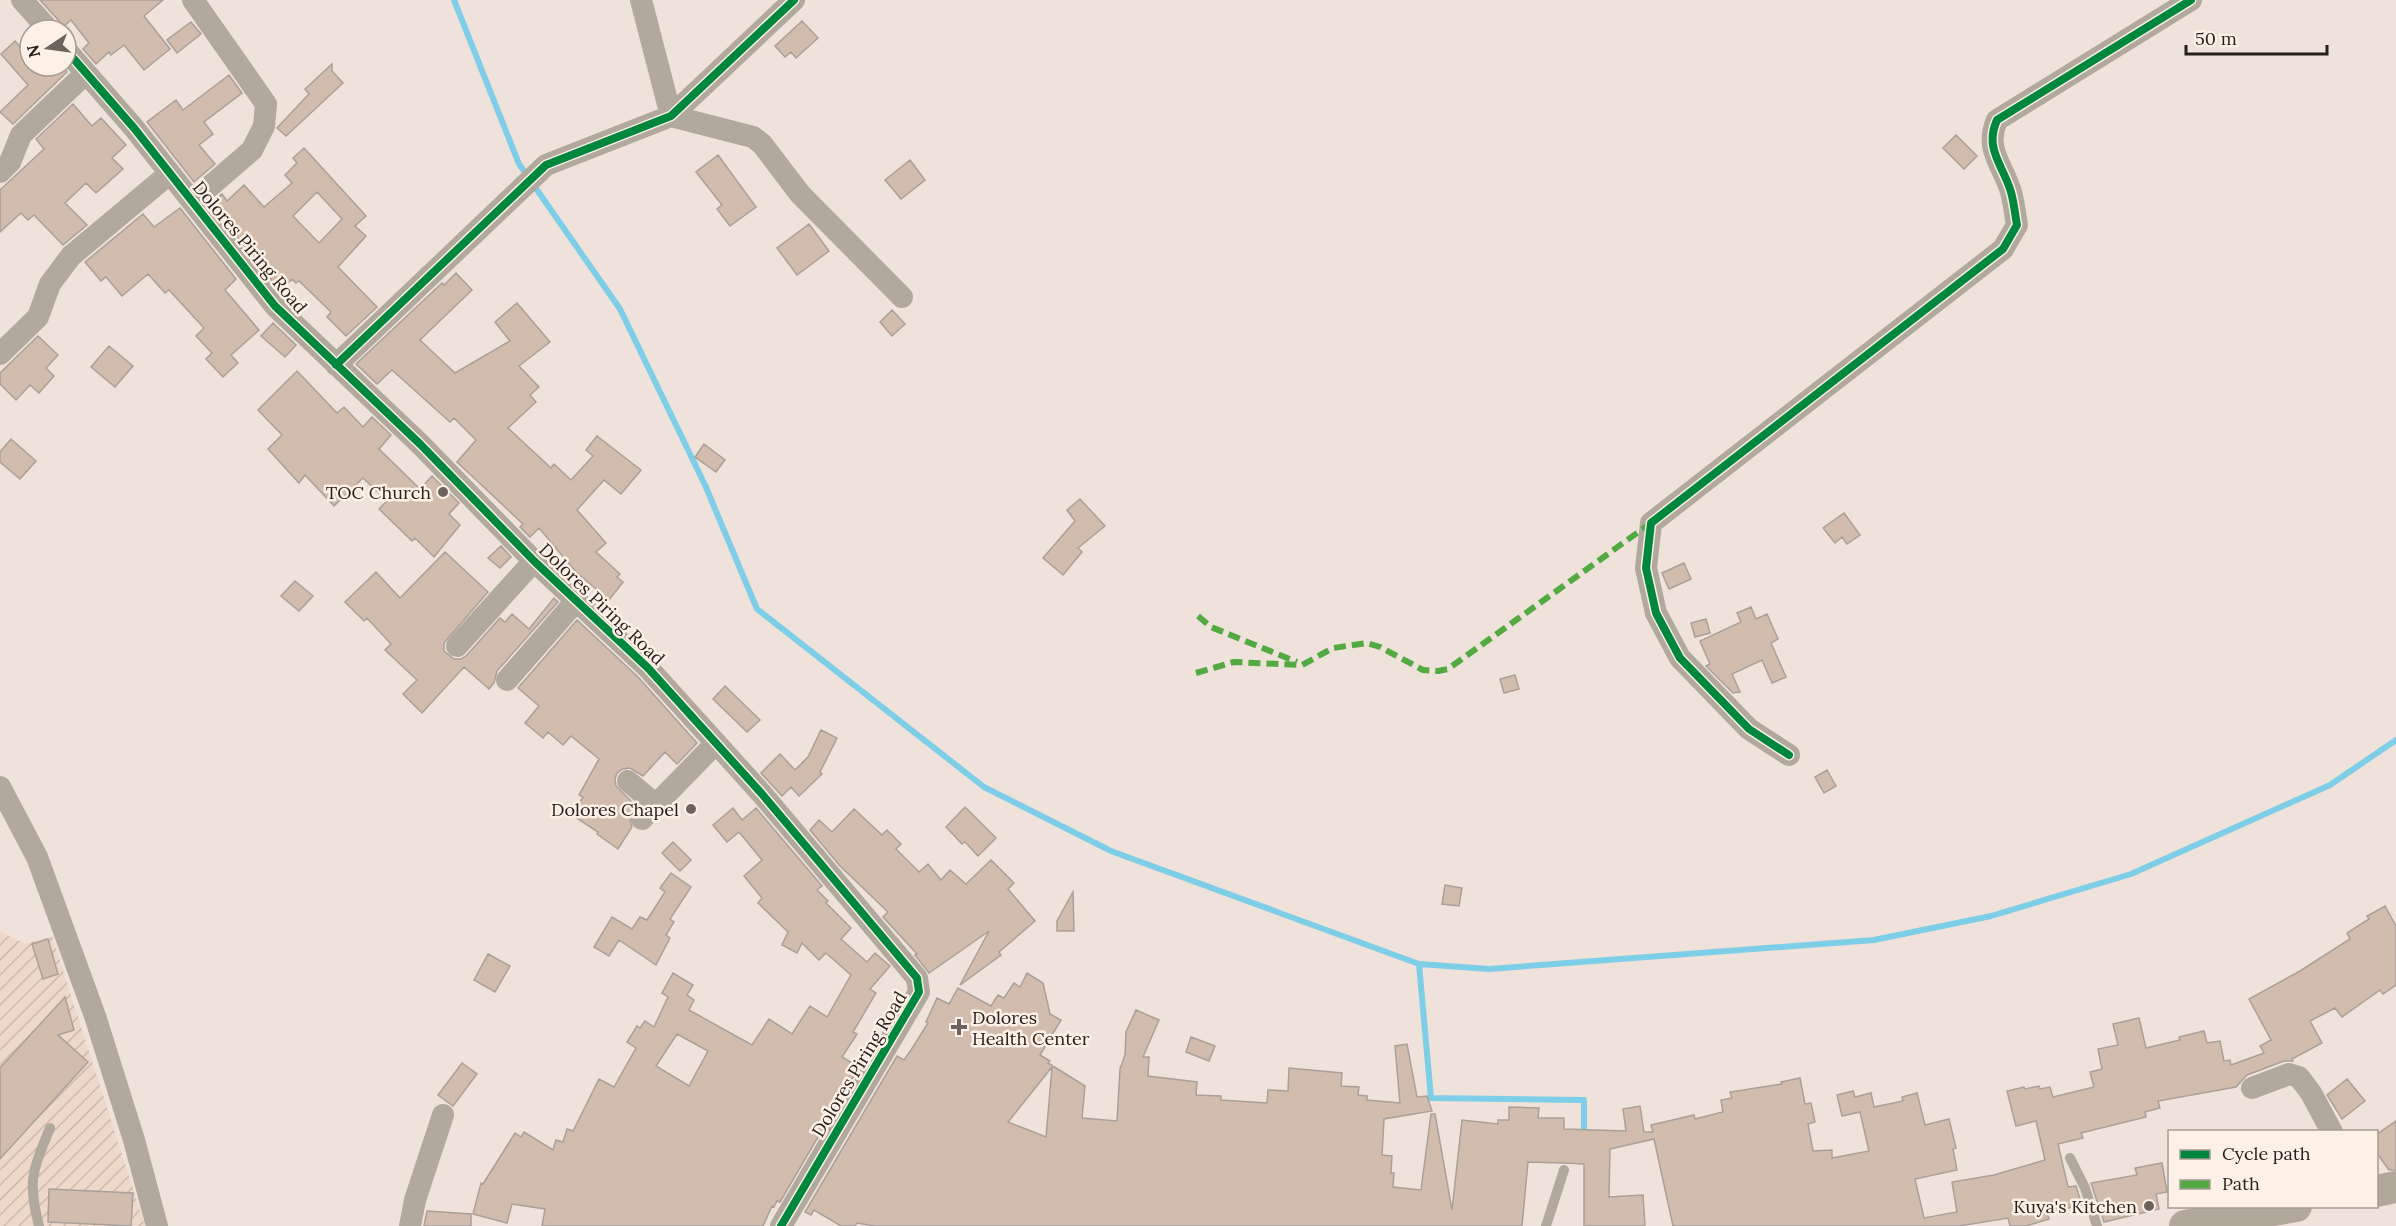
<svg xmlns="http://www.w3.org/2000/svg" width="2396" height="1226" font-family="Lora,serif">
  <defs>
    <pattern id="industrial-furrows" width="10" height="10" patternUnits="userSpaceOnUse" patternTransform="scale(1.5)"><rect width="10" height="10" fill="#eed8ca"/><path d="M-1 1l2-2M0 10L10 0M9 11l2-2" fill="none" stroke="#ccb9ad"/></pattern>
  </defs>
  <rect width="100%" height="100%" fill="#efe2da"/>
  <path fill="url(#industrial-furrows)" d="M 0,931 L 25,944 L 52,936 L 145,1226 L 0,1226 Z"/>
  <g fill="none" stroke-linecap="round" stroke-linejoin="round">
    <path stroke="#7ecee8" stroke-width="6" d="M 454,0 L 519,164 L 620,309 L 705,485 L 757,609 L 984,787 L 1111,851 L 1419,964 L 1489,969 L 1874,940 L 1991,916 L 2131,874 L 2330,785 L 2396,740
      M 1419,964 L 1431,1098 L 1584,1100 L 1584,1135"/>
  </g>
  <path fill="#d1bcae" stroke="#aaa09a" stroke-width="1.5" fill-rule="evenodd" d="M 40,0 L 163,0 L 144,16 L 170,49 L 144,70 L 124,45 L 111,55 L 109,52 L 96,64 L 83,49 L 89,43 L 71,20 L 62,28 L 59,21 Z
    M 802,21 L 818,38 L 796,58 L 791,52 L 785,57 L 775,46 Z
    M 191,22 L 201,34 L 177,53 L 167,40 Z
    M 15,41 L 30,58 L 30,66 L 62,66 L 67,72 L 13,124 L 0,112 L 28,85 L 1,54 Z
    M 332,64 L 332,71 L 343,83 L 286,136 L 277,128 L 309,94 L 305,89 Z
    M 229,75 L 242,93 L 204,122 L 213,134 L 199,145 L 215,164 L 194,182 L 147,122 L 176,100 L 183,110 Z
    M 73,104 L 92,126 L 101,118 L 126,145 L 112,158 L 123,169 L 96,193 L 86,183 L 65,203 L 87,225 L 63,245 L 34,215 L 28,220 L 21,213 L 0,232 L 0,190 L 44,149 L 36,139 Z
    M 1956,135 L 1977,156 L 1964,169 L 1943,148 Z
    M 304,148 L 366,216 L 355,226 L 366,236 L 338,267 L 377,307 L 346,336 L 327,317 L 331,312 L 299,281 L 296,283 L 292,279 L 280,291 L 211,203 L 222,194 L 227,201 L 244,185 L 264,207 L 292,183 L 285,175 L 297,163 L 293,158 ZM 317,192 L 342,219 L 319,243 L 293,216 Z
    M 718,155 L 756,207 L 730,226 L 717,209 L 722,205 L 696,172 Z
    M 910,160 L 925,180 L 901,199 L 885,180 Z
    M 180,208 L 236,279 L 225,290 L 259,330 L 231,355 L 238,363 L 223,377 L 206,359 L 212,353 L 196,336 L 204,328 L 169,290 L 165,293 L 148,274 L 122,296 L 106,277 L 101,281 L 85,262 L 143,214 L 154,227 Z
    M 809,224 L 829,251 L 797,275 L 777,248 Z
    M 456,273 L 472,290 L 420,340 L 455,373 L 510,341 L 495,322 L 517,303 L 550,342 L 519,366 L 539,387 L 530,395 L 536,402 L 508,428 L 551,468 L 554,464 L 571,480 L 593,456 L 586,450 L 597,436 L 641,470 L 621,494 L 604,480 L 577,510 L 606,543 L 596,552 L 620,574 L 617,577 L 623,582 L 609,600 L 576,572 L 539,528 L 530,537 L 520,527 L 523,524 L 457,462 L 476,440 L 454,418 L 450,422 L 392,370 L 377,384 L 356,364 L 442,283 L 444,285 Z
    M 892,310 L 905,324 L 892,336 L 880,322 Z
    M 273,323 L 296,345 L 285,357 L 261,336 Z
    M 38,336 L 58,355 L 46,368 L 54,376 L 39,393 L 30,385 L 16,400 L 0,384 L 0,373 Z
    M 109,346 L 133,366 L 115,387 L 91,367 Z
    M 297,371 L 337,413 L 344,407 L 363,427 L 372,417 L 391,435 L 379,449 L 420,489 L 432,476 L 459,503 L 449,514 L 460,525 L 434,557 L 415,538 L 412,541 L 379,509 L 387,501 L 363,478 L 334,506 L 305,475 L 299,483 L 268,449 L 282,435 L 258,410 Z
    M 11,439 L 36,461 L 20,479 L 0,462 L 0,452 Z
    M 704,444 L 725,460 L 716,472 L 695,457 Z
    M 1080,499 L 1105,526 L 1078,548 L 1082,552 L 1063,575 L 1043,558 L 1075,521 L 1067,510 Z
    M 1844,513 L 1860,535 L 1847,544 L 1842,537 L 1835,543 L 1823,528 Z
    M 501,546 L 511,557 L 500,568 L 488,558 Z
    M 445,552 L 488,592 L 444,643 L 444,651 L 454,659 L 461,659 L 467,655 L 500,618 L 505,622 L 512,614 L 529,629 L 554,598 L 558,602 L 497,671 L 494,683 L 489,689 L 464,667 L 422,713 L 403,694 L 417,680 L 385,650 L 391,644 L 367,618 L 364,621 L 345,602 L 376,572 L 400,598 Z
    M 1684,563 L 1691,579 L 1669,589 L 1662,573 Z
    M 295,581 L 313,596 L 299,611 L 281,596 Z
    M 1751,607 L 1756,619 L 1767,614 L 1778,639 L 1771,643 L 1786,677 L 1772,683 L 1762,660 L 1732,674 L 1740,692 L 1733,693 L 1706,666 L 1710,664 L 1700,641 L 1741,622 L 1737,613 Z
    M 1706,619 L 1710,633 L 1695,637 L 1691,623 Z
    M 577,620 L 638,677 L 697,743 L 677,764 L 665,752 L 643,776 L 630,768 L 623,769 L 617,773 L 615,779 L 616,786 L 636,806 L 629,816 L 632,827 L 618,849 L 597,834 L 598,832 L 572,815 L 583,797 L 579,795 L 599,759 L 571,736 L 563,745 L 548,732 L 543,738 L 525,723 L 539,706 L 518,688 Z
    M 1515,675 L 1519,689 L 1504,693 L 1500,679 Z
    M 725,686 L 760,720 L 747,732 L 713,699 Z
    M 821,730 L 837,738 L 820,772 L 822,774 L 799,796 L 791,787 L 782,796 L 761,773 L 780,754 L 795,770 L 808,757 Z
    M 1827,770 L 1836,786 L 1824,793 L 1815,777 Z
    M 965,807 L 996,838 L 978,856 L 965,842 L 962,844 L 946,827 Z
    M 733,808 L 742,820 L 756,808 L 822,886 L 817,890 L 828,901 L 826,903 L 851,928 L 841,939 L 867,962 L 875,953 L 890,966 L 870,989 L 876,993 L 853,1032 L 857,1034 L 842,1057 L 859,1067 L 780,1202 L 777,1201 L 774,1207 L 772,1206 L 763,1226 L 542,1226 L 545,1209 L 512,1204 L 507,1223 L 473,1214 L 481,1183 L 483,1184 L 515,1133 L 521,1137 L 524,1132 L 553,1150 L 556,1140 L 563,1142 L 567,1129 L 573,1131 L 599,1079 L 614,1087 L 636,1048 L 627,1042 L 637,1026 L 640,1028 L 645,1021 L 654,1027 L 668,997 L 662,993 L 673,973 L 693,985 L 687,995 L 694,1000 L 689,1010 L 752,1045 L 769,1019 L 792,1034 L 810,1006 L 827,1017 L 851,975 L 826,953 L 819,960 L 802,943 L 797,953 L 782,945 L 788,932 L 758,903 L 762,898 L 744,876 L 762,860 L 739,832 L 727,842 L 713,825 ZM 677,1034 L 708,1051 L 689,1086 L 656,1066 Z
    M 854,809 L 882,835 L 887,830 L 901,844 L 896,849 L 919,872 L 928,864 L 941,880 L 950,870 L 966,884 L 991,860 L 1014,883 L 1008,889 L 1035,921 L 999,952 L 1001,955 L 960,985 L 989,931 L 929,973 L 915,955 L 917,954 L 883,917 L 888,912 L 840,866 L 810,830 L 819,820 L 832,832 Z
    M 673,842 L 691,860 L 680,871 L 662,853 Z
    M 671,873 L 691,887 L 670,919 L 674,922 L 666,935 L 670,938 L 656,965 L 619,940 L 609,956 L 594,947 L 612,917 L 632,929 L 640,917 L 647,920 L 665,892 L 660,888 Z
    M 1445,885 L 1462,888 L 1459,906 L 1442,904 Z
    M 1073,892 L 1074,931 L 1057,931 L 1057,921 Z
    M 2385,906 L 2396,926 L 2396,985 L 2383,994 L 2380,990 L 2342,1017 L 2335,1008 L 2310,1021 L 2322,1043 L 2292,1059 L 2293,1061 L 2284,1061 L 2247,1075 L 2236,1087 L 2158,1101 L 2160,1108 L 2145,1112 L 2146,1117 L 2081,1133 L 2083,1138 L 2058,1144 L 2068,1187 L 2076,1186 L 2082,1205 L 2047,1213 L 2049,1219 L 2026,1226 L 2010,1226 L 2008,1218 L 1959,1226 L 1673,1226 L 1654,1139 L 1610,1149 L 1609,1197 L 1643,1195 L 1645,1226 L 1584,1226 L 1584,1164 L 1563,1163 L 1528,1162 L 1522,1226 L 875,1226 L 857,1223 L 855,1226 L 841,1226 L 814,1210 L 811,1215 L 805,1212 L 897,1056 L 904,1060 L 911,1050 L 928,1023 L 926,1022 L 937,998 L 949,1004 L 958,988 L 991,1006 L 998,995 L 1004,998 L 1014,983 L 1020,987 L 1027,973 L 1043,983 L 1050,1014 L 1061,1020 L 1040,1055 L 1050,1061 L 1048,1063 L 1085,1086 L 1082,1118 L 1117,1121 L 1120,1069 L 1125,1055 L 1126,1032 L 1136,1010 L 1159,1020 L 1143,1057 L 1149,1057 L 1148,1076 L 1197,1082 L 1196,1095 L 1221,1096 L 1221,1100 L 1267,1103 L 1268,1090 L 1288,1091 L 1289,1068 L 1342,1073 L 1341,1086 L 1359,1087 L 1358,1095 L 1367,1096 L 1367,1100 L 1400,1103 L 1395,1046 L 1407,1044 L 1417,1097 L 1427,1096 L 1432,1111 L 1384,1119 L 1382,1155 L 1392,1156 L 1391,1173 L 1394,1173 L 1393,1187 L 1421,1190 L 1431,1114 L 1435,1114 L 1452,1210 L 1462,1120 L 1498,1124 L 1498,1120 L 1509,1120 L 1509,1107 L 1539,1108 L 1538,1118 L 1564,1118 L 1564,1129 L 1626,1131 L 1623,1109 L 1640,1106 L 1644,1132 L 1653,1132 L 1651,1125 L 1694,1115 L 1695,1119 L 1723,1112 L 1721,1100 L 1732,1098 L 1730,1092 L 1782,1084 L 1781,1082 L 1800,1078 L 1805,1104 L 1811,1103 L 1815,1122 L 1808,1124 L 1813,1151 L 1832,1150 L 1832,1158 L 1869,1151 L 1860,1112 L 1842,1116 L 1837,1095 L 1853,1091 L 1855,1097 L 1871,1093 L 1874,1107 L 1903,1101 L 1902,1097 L 1917,1093 L 1925,1125 L 1949,1119 L 1956,1148 L 1953,1149 L 1957,1170 L 1915,1179 L 1924,1218 L 1957,1212 L 1952,1182 L 1994,1175 L 2045,1160 L 2036,1121 L 2016,1126 L 2007,1091 L 2024,1087 L 2025,1089 L 2039,1086 L 2040,1089 L 2050,1087 L 2053,1097 L 2094,1087 L 2090,1072 L 2102,1069 L 2098,1049 L 2118,1045 L 2113,1024 L 2139,1018 L 2146,1048 L 2180,1040 L 2179,1037 L 2204,1031 L 2207,1043 L 2220,1041 L 2224,1061 L 2230,1060 L 2231,1065 L 2264,1053 L 2260,1046 L 2271,1040 L 2249,999 L 2300,971 L 2350,939 L 2347,933 L 2369,919 L 2367,916 ZM 1052,1067 L 1046,1137 L 1008,1122 Z
    M 48,939 L 58,974 L 43,979 L 32,944 Z
    M 488,954 L 510,966 L 495,992 L 474,980 Z
    M 65,997 L 74,1030 L 58,1035 L 88,1062 L 0,1159 L 0,1068 Z
    M 1191,1037 L 1215,1046 L 1209,1061 L 1186,1052 Z
    M 462,1063 L 477,1074 L 453,1106 L 438,1095 Z
    M 2347,1079 L 2365,1101 L 2342,1119 L 2327,1095 Z
    M 2396,1121 L 2396,1170 L 2389,1170 L 2376,1152 L 2376,1135 Z
    M 2162,1163 L 2167,1192 L 2156,1194 L 2159,1209 L 2104,1222 L 2091,1183 L 2137,1175 L 2135,1168 Z
    M 49,1189 L 133,1193 L 131,1226 L 48,1222 Z
    M 427,1211 L 471,1214 L 471,1226 L 424,1226 Z"/>
  <g fill="none" stroke-linecap="round" stroke-linejoin="round">
    <path stroke="#b1a89e" stroke-width="10" d="M 2070,1158 L 2085,1188 L 2097,1226
      M 39,1226 C 27,1180 33,1170 50,1128
      M 1546,1226 L 1564,1170"/>
    <path stroke="#b1a89e" stroke-width="22" d="M 22,0 L 49,30
      M 641,0 L 671,116 L 753,137 L 762,144 L 800,194 L 902,297
      M 66,50 L 134,128 L 275,306 L 420,444 L 534,561 L 648,668 L 762,794 L 917,978 L 919,992 L 781,1226
      M 0,172 L 10,162 L 21,135 L 86,73
      M 193,201 L 252,150 L 264,126 L 266,104 L 193,0
      M 0,354 L 38,317 L 50,284 L 71,256 L 169,174
      M 336,365 L 546,165 L 671,116 L 794,0
      M 457,646 L 534,561
      M 507,680 L 576,601
      M 1789,755 L 1749,729 L 1680,658 L 1656,613 L 1646,568 L 1651,523 L 2003,249 L 2017,225 C 2015,214 2014,203 2011,192 C 2003,165 1984,149 1997,120 L 2191,0
      M 628,781 L 656,805
      M 0,787 L 37,857 L 95,1016 L 134,1140 L 157,1226
      M 642,819 L 716,743
      M 2252,1088 L 2289,1074 L 2299,1077 L 2311,1093 L 2332,1132
      M 410,1226 L 415,1200 L 443,1115"/>
    <path stroke="#b1a79b" stroke-width="32" d="M 2376,1191 L 2396,1187
      M 2185,1226 L 2296,1206"/>
    <path stroke="#53aa42" stroke-width="6" stroke-dasharray="12 6" stroke-linecap="butt" d="M 1198,616 L 1211,627 L 1297,662
      M 1196,673 L 1234,662 L 1302,665 L 1333,648 L 1367,643 L 1380,647 L 1423,670 L 1438,671 L 1448,669 L 1651,523"/>
    <defs>
      <path id="cycleway" d="M 66,50 L 134,128 L 275,306 L 420,444 L 534,561 L 648,668 L 762,794 L 917,978 L 919,992 L 781,1226
        M 336,365 L 546,165 L 671,116 L 794,0
        M 1789,755 L 1749,729 L 1680,658 L 1656,613 L 1646,568 L 1651,523 L 2003,249 L 2017,225 C 2015,214 2014,203 2011,192 C 2003,165 1984,149 1997,120 L 2191,0"/>
    </defs>
    <use href="#cycleway" stroke="#fdf0e7" stroke-width="11"/>
    <use href="#cycleway" stroke="#00873e" stroke-width="8"/>
  </g>
  <g fill="#6d635d" stroke="#fdf0e7" stroke-width="2">
    <circle cx="443" cy="492" r="6"/>
    <circle cx="691" cy="809" r="6"/>
    <path d="M956 1018h6v6h6v6h-6v6h-6v-6h-6v-6h6z"/>
    <circle cx="2149" cy="1206" r="6"/>
  </g>
  <g text-anchor="middle" dominant-baseline="central" stroke-width="5" stroke-linejoin="round" paint-order="stroke">
    <g font-size="18" fill="#271f1a" stroke="#fdf0e7">
      <text transform="translate(250 247) rotate(50)">Dolores Piring Road</text>
      <text transform="translate(602 604) rotate(44)">Dolores Piring Road</text>
      <text transform="translate(859 1064) rotate(-59)">Dolores Piring Road</text>
    </g>
    <g font-size="18" fill="#271f1a" stroke="#fdf0e7" text-anchor="end">
      <text x="431" y="492">TOC Church</text>
      <text x="679" y="809">Dolores Chapel</text>
      <text x="972" y="1017" text-anchor="start">Dolores<tspan x="972" dy="21">Health Center</tspan></text>
      <text x="2137" y="1206">Kuya's Kitchen</text>
    </g>
  </g>
  <rect x="2168" y="1130" width="210" height="78" fill="#fdf0e7" stroke="#a79c95" stroke-width="1.5"/>
  <rect x="2180" y="1150" width="30" height="9" fill="#00873e" stroke="#a79c95" stroke-width="1.5"/>
  <text x="2222" y="1160" font-size="18" fill="#271f1a">Cycle path</text>
  <rect x="2180" y="1180" width="30" height="9" fill="#53aa42" stroke="#a79c95" stroke-width="1.5"/>
  <text x="2222" y="1190" font-size="18" fill="#271f1a">Path</text>
  <g transform="translate(48 48) rotate(257)"><circle r="28" fill="#fdf0e7" stroke="#a79c95" stroke-width="1.5"/>
  <path d="M0-4.5L10 22L0 15L-10 22Z" fill="#6d635d"/>
  <text y="-9" font-size="16" font-weight="bold" text-anchor="middle" fill="#271f1a">N</text>
  </g>
  <path d="M2186 45v9h141v-9" fill="none" stroke="#271f1a" stroke-width="3"/>
  <text x="2195" y="45" font-size="18" fill="#271f1a" stroke="#fdf0e7" stroke-width="4.5" paint-order="stroke">50 m</text>
</svg>
